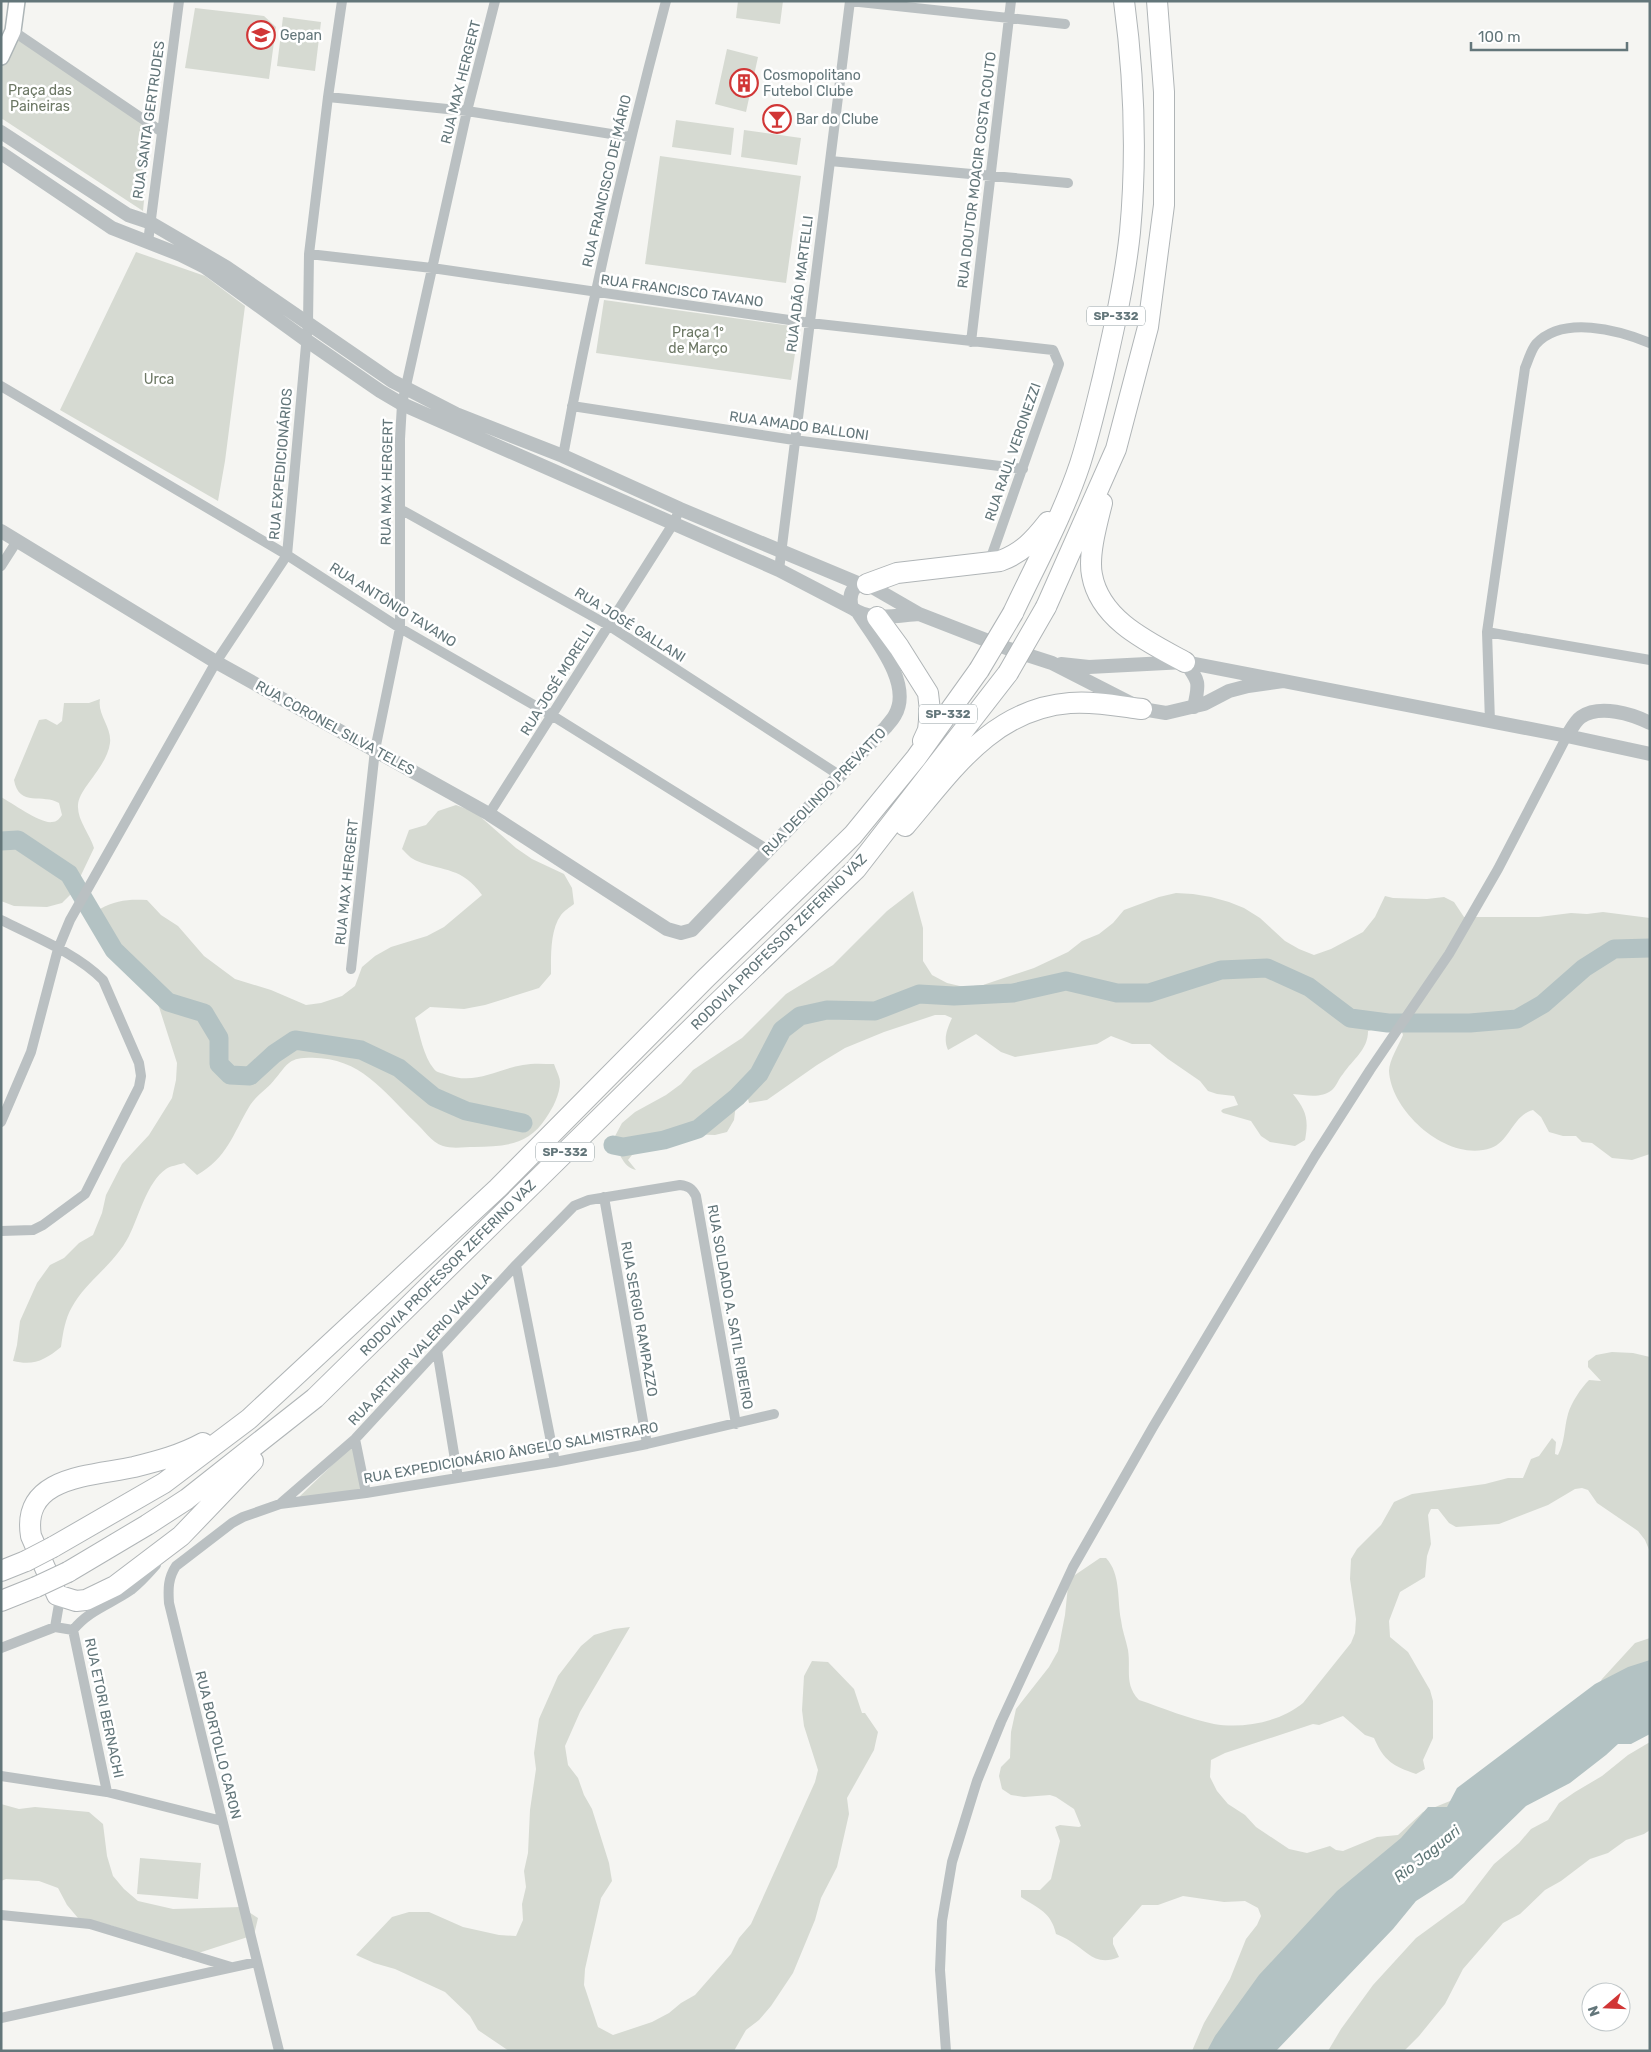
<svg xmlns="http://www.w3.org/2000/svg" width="1651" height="2052" font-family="Rubik,sans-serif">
  <rect width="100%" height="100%" fill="#f5f5f2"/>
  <path fill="#d6dad2" d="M 738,1 L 783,1 L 780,24 L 736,18 Z
    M 195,8 L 264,16 L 276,27 L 269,79 L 185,68 Z
    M 283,17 L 321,22 L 315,71 L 277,66 Z
    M 14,36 L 151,126 L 143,211 L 1,118 L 1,65 Z
    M 727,49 L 758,57 L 746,112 L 715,104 Z
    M 676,120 L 734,128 L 731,155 L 672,147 Z
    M 744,130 L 801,138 L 797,165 L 741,157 Z
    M 660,156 L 801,176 L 786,283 L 645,264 Z
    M 136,252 L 205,276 L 245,306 L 225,461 L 218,501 L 60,410 Z
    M 604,300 L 799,327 L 791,380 L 596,353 Z
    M 100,699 C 97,715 112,727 110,743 C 107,767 79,788 78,805 C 77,820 90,834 94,848 L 73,892 L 62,903 L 47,907 L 14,906 L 1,901 L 1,797 C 12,803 41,824 52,822 C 57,822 59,819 62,815 L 59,803 C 43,793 19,808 14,780 L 39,720 L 46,719 L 57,725 L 62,721 L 64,703 L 89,703 Z
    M 456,805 L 475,812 L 516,848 L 532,859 L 564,874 L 572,888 L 574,904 C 570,907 564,911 561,915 C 550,930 551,956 551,974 L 539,988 L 485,1005 L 464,1009 L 430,1007 L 415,1018 C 420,1034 423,1056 434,1069 C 436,1072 441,1073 444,1074 C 475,1086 494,1070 523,1065 C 533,1063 544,1064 554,1064 C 556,1070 560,1077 560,1082 C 560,1094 553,1108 546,1118 C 528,1146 505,1146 474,1147 C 465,1147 452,1149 443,1146 C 431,1142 424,1130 415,1122 C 381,1089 358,1054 304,1058 C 287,1059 285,1068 275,1079 C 268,1089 256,1095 249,1107 C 233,1134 227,1158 197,1175 L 184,1163 C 178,1165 170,1166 166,1169 C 147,1182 139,1216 129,1236 C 115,1264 86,1281 72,1307 C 65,1319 63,1333 61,1347 C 45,1360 34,1366 13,1361 L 17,1345 L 20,1321 L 37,1283 L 50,1265 L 64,1258 L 79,1243 L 93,1235 L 102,1213 L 106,1195 L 122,1164 L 149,1135 L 172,1098 L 176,1080 L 177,1063 L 159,1007 L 151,993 L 140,981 L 110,958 L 101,941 L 100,909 C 116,900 129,899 147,900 L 161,915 L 178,926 L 204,956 L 235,979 L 271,990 L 306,1005 L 321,1003 L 342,996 L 355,986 L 362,967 L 375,956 L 391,947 L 427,936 L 444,927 L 482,895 C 462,867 445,872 417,861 C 411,859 406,853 402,849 L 409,830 L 426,825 L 438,811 Z
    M 913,891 L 923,928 L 923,961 L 932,975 L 947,983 L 964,987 L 983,985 L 1034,968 L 1068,952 L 1082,941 L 1099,934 L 1113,923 L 1124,910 L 1159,897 L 1176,893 L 1193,894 L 1211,897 L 1229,902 L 1244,908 L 1260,918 L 1285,941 L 1299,949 L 1314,955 L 1331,949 L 1363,932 L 1375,917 L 1385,896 L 1393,898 L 1427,899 L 1444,897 L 1454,902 L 1464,917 L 1539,917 L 1571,913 L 1587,914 L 1603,912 L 1650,918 L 1650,1154 L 1632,1160 L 1612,1158 L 1592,1143 L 1582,1142 L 1576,1136 L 1563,1136 L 1549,1132 L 1541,1117 L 1533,1110 C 1513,1115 1510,1141 1491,1148 C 1448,1163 1391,1112 1389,1071 C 1389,1060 1399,1045 1403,1035 L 1401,1029 C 1390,1026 1379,1027 1368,1031 C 1368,1050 1353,1059 1343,1074 C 1339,1078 1336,1087 1332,1090 C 1321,1099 1306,1095 1293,1094 C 1306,1110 1309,1119 1305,1140 L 1295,1146 L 1270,1142 L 1261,1136 L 1251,1121 L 1223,1113 L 1221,1111 L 1223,1109 L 1238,1105 L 1234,1096 L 1217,1094 L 1208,1091 L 1200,1081 L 1168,1059 L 1150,1044 L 1132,1044 L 1111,1036 L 1097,1044 L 1015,1057 L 1001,1052 L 976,1034 L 948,1050 C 943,1039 947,1029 952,1018 L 945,1015 L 935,1015 L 884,1032 L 845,1048 L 817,1065 L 767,1100 L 749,1103 L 746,1090 L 742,1087 L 737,1096 L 734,1120 L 727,1132 L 715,1135 L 686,1134 L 632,1155 L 628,1160 L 636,1170 C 622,1167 618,1150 614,1138 L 622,1123 L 635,1112 L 666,1095 L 681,1084 L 693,1070 L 742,1038 L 786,994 L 833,965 L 887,911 Z
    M 1612,1352 L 1633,1353 L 1650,1357 L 1650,1552 L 1645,1540 L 1638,1531 L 1597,1503 L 1588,1490 L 1582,1488 L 1575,1489 L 1548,1505 L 1499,1524 L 1456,1527 L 1449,1523 L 1438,1509 L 1431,1509 L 1428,1515 L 1431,1544 L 1427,1556 L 1425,1577 L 1400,1592 L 1389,1621 L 1390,1637 L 1408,1652 L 1430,1690 L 1433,1701 L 1433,1738 L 1423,1760 L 1425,1769 L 1416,1774 C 1393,1766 1384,1761 1374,1738 L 1365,1735 L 1343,1716 L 1319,1725 L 1313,1724 L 1225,1753 L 1211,1760 L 1210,1777 L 1217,1791 L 1228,1804 L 1245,1815 L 1256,1827 L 1289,1849 L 1307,1853 L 1330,1846 L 1336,1850 L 1343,1851 L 1377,1837 L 1398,1835 L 1423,1812 L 1450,1801 L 1464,1799 L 1228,2051 L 1192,2051 L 1204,2023 L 1230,1979 L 1246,1939 L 1257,1925 L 1261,1916 L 1258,1908 L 1245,1901 L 1224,1902 L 1183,1896 L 1158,1905 L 1142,1905 L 1113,1938 L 1113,1944 L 1119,1957 C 1096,1967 1088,1952 1070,1941 C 1066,1938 1061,1936 1056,1934 C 1051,1912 1039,1909 1021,1897 L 1021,1890 L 1040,1890 L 1051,1879 L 1060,1841 L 1055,1827 L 1060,1825 L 1079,1827 L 1081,1826 L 1074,1809 L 1056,1797 L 1050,1795 L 1024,1797 L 1011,1795 L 1002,1789 L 999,1776 L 1001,1767 L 1010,1758 L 1011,1732 L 1016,1709 L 1049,1667 L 1058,1651 L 1065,1615 L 1068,1586 L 1072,1577 L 1100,1558 L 1106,1558 C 1121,1574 1117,1599 1121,1620 C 1122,1630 1126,1640 1128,1650 C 1131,1670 1124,1684 1139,1700 C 1163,1708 1189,1719 1214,1724 C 1243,1729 1280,1722 1303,1703 L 1351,1643 L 1355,1633 L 1356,1619 L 1350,1579 L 1351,1559 L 1357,1549 L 1381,1525 L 1394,1502 L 1412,1494 L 1485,1484 L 1508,1478 L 1523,1478 L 1531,1459 L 1539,1456 L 1552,1438 L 1556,1442 L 1555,1454 L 1558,1455 C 1565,1442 1564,1428 1568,1414 C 1571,1403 1581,1388 1589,1380 L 1601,1381 L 1588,1367 L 1588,1361 L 1596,1355 Z
    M 353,1445 L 362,1489 L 298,1498 Z
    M 630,1627 L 580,1712 L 565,1746 L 568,1765 L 578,1778 L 584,1795 L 592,1809 L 609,1863 L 612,1881 L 601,1898 L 585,1969 L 584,1985 L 598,2027 L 613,2035 L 652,2022 L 669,2013 L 681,2003 L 695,1995 L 731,1954 L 739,1938 L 751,1924 L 815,1782 L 818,1770 L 804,1726 L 802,1710 L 804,1676 L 812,1661 L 828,1662 L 854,1689 L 862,1713 L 865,1713 L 878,1732 L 874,1750 L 847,1798 L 849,1814 L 837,1867 L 821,1898 L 815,1920 L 793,1973 L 771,2006 L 759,2020 L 746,2030 L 734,2051 L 509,2051 L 478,2030 L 470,2016 L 445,1992 L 395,1969 L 374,1963 L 356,1955 L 392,1917 L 409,1912 L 429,1912 L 463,1927 L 499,1935 L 516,1936 L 523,1920 L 522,1904 L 526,1887 L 524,1871 L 528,1853 L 530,1810 L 536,1769 L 534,1753 L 539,1719 L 558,1676 L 581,1646 L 594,1635 L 614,1629 Z
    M 1650,1638 L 1650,1690 L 1590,1701 L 1602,1679 L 1635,1643 Z
    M 1650,1742 L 1650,1830 L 1644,1834 L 1626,1840 L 1608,1853 L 1590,1859 L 1561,1881 L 1545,1890 L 1520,1914 L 1503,1923 L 1463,1969 L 1445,2004 L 1419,2036 L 1404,2051 L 1328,2051 L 1341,2029 L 1373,1985 L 1416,1938 L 1464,1903 L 1494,1864 L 1519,1843 L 1531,1829 L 1548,1820 L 1559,1803 L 1575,1792 L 1602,1776 L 1628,1755 Z
    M 1,1804 L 19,1809 L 35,1807 L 89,1812 L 103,1824 L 107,1856 L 113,1876 L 124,1889 L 138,1901 L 173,1909 L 241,1907 L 258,1918 L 254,1935 L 183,1958 L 166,1948 L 113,1926 L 78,1918 L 67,1905 L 58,1888 L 39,1881 L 6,1879 L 1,1881 Z
    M 140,1858 L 201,1863 L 198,1899 L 137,1894 Z"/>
  <path fill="#b3c2c3" d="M 1650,1660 L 1650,1734 L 1631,1744 L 1618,1744 L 1606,1755 L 1570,1783 L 1526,1806 L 1452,1878 L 1416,1901 L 1393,1929 L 1276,2051 L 1207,2051 L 1215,2036 L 1259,1975 L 1337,1891 L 1401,1838 L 1428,1807 L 1447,1807 L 1457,1788 L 1595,1684 L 1628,1667 Z"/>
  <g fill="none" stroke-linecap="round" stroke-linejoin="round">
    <path stroke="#b3c2c3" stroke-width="19" d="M 1,841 L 18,840 L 69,874 L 114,950 L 168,1002 L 204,1013 L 219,1038 L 219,1064 L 230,1075 L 250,1076 L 274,1054 L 295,1040 L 361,1050 L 399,1068 L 434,1097 L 466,1111 L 523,1123
      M 613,1145 L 623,1147 L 664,1140 L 698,1129 L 737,1097 L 759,1074 L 782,1030 L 800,1016 L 827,1010 L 875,1011 L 919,994 L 954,996 L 1013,993 L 1066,981 L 1117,993 L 1149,993 L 1221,970 L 1267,968 L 1309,987 L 1350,1018 L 1388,1023 L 1470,1023 L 1517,1019 L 1543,1004 L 1584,968 L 1614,949 L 1650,948"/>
    <defs>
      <path id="secondary" d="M 1,57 L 13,31 L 17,1"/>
      <path id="motorway" d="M 1102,503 C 1097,523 1088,555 1092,575 C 1100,620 1148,642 1185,662
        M 867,584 L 897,573 L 1000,561 C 1022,553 1034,540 1048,522
        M 1046,607 L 1116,449 L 1148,327 L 1164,205 L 1164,92 L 1157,1
        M 1013,613 C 1036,564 1063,515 1080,464 C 1089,436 1096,406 1103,377 C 1114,329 1125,280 1130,232 C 1137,156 1134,76 1124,1
        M 877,617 L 899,647 L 928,693 L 930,711 L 928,730 L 923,741
        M 905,826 C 952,771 992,709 1070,703 C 1094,701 1119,706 1142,709
        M 203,1443 C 181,1455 158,1461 134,1467 C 94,1476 21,1475 31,1536 L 57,1595 L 76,1601 L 86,1600 L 115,1586 L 181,1536 L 253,1461
        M 53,1547 L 164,1483 L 249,1419 L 498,1188 L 705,979 L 853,835 L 916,758 L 979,670
        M 1,1571 L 26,1561
        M 68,1572 L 147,1525 L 187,1499 L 315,1398 L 714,1006 L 856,869 L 1008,673
        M 1,1601 L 36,1587"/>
    </defs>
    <use href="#secondary" stroke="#adb5b7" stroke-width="18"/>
    <use href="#motorway" stroke="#b0b5b7" stroke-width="22"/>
    <path stroke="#bac0c2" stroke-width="10" d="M 850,1 L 1065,24
      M 13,31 L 162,132
      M 328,97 L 467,111 L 630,137
      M 830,161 L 1068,183
      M 148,242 L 179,1
      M 309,254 L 432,268 L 810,323 L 1053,350 L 1059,364 L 989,563
      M 971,342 L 1011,1
      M 1,386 L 287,555 L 400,628 L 553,716 L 768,850
      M 572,406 L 794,440 L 1023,469
      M 563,456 C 591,303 626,152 666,1
      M 400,509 L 608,625 L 839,775
      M 1,566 L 17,541
      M 779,570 L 850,1
      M 1487,632 L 1650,660
      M 1490,722 L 1487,632 L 1525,368 C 1528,361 1531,350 1536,344 C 1563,315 1618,330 1650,343
      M 489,814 L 673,524 L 680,509
      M 1,920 C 35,937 76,953 103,980 L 139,1063 L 141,1076 L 139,1087 L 85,1194 L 43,1225 L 33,1230 L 1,1231
      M 351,969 L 375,750 L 400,628 L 400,439 L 402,404 L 467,111 L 495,1
      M 1,1122 L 31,1052 L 58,949 L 70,920 L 216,662 L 287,555 L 308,323 L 309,254 L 328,97 L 342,1
      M 604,1197 L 647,1444
      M 516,1265 L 555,1462
      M 437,1350 L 458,1478
      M 355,1439 L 366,1493
      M 281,1503 L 355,1439 L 516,1265 L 574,1206 L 589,1200 L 680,1185 C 688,1186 692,1188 696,1196 L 736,1424
      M 55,1627 L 59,1604 L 57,1595
      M 73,1630 L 107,1792
      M 73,1630 C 89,1610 111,1604 131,1590 C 140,1583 149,1573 156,1565
      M 1,1648 L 55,1627 L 73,1630
      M 1,1776 L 107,1792 L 222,1821
      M 1,1915 L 90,1924 L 231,1967
      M 1,2018 L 257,1962
      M 279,2051 L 169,1603 C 168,1589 168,1578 176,1566 L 232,1523 L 243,1517 L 280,1504 L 366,1493 L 555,1462 L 647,1444 L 774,1414
      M 946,2051 L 940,1970 L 942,1921 L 952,1862 L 977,1781 L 1001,1722 L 1073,1567 L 1153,1427 L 1315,1156 L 1370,1070 L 1449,954 L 1498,869 L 1567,736"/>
    <path stroke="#bac0c2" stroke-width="14" d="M 1,132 L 128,215 L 149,222 L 226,267 L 392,381 L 456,414 L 563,456 L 680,509 L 860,584 L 867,584 L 919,614 L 1009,649 L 1052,663 L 1142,709 L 1166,713 L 1204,704 L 1229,691 L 1248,686 L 1283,681
      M 1,153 L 112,228 L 181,255 L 205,267 L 306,340 L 380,391 L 402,404 L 779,570 L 852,608 C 870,622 898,615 919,614
      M 1,531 L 216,662 L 489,814 L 667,929 L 681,933 L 692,930 L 886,727 C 889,723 893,719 895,715 C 913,684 875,639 859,614
      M 852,608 C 849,598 850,589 860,584
      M 1185,662 C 1199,681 1200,682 1194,707
      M 1061,664 L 1089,667 L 1185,662 L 1567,736 L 1650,754
      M 1567,736 C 1571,730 1575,721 1581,717 C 1600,704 1632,714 1650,723"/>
    <use href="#secondary" stroke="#fff" stroke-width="15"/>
    <use href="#motorway" stroke="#fff" stroke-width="20"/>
    <defs>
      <path id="motorway-bridge" d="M 979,670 L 1013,613
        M 1008,673 L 1046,607
        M 26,1561 L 53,1547
        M 36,1587 L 68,1572"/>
    </defs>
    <use href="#motorway-bridge" stroke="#b0b5b7" stroke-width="22" stroke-linecap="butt"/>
    <use href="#motorway-bridge" stroke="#fff" stroke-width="20"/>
  </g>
  <defs>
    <symbol id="school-ring" viewBox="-11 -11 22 22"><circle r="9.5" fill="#fff" stroke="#d13636" stroke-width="1.5"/><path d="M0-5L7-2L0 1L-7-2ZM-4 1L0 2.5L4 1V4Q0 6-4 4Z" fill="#d13636"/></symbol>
    <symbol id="building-ring" viewBox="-11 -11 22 22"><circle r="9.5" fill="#fff" stroke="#d13636" stroke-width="1.5"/><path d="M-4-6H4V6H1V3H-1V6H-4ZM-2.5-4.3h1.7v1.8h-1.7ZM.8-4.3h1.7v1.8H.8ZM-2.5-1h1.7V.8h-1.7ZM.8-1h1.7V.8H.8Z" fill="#d13636"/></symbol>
    <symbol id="bar-ring" viewBox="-11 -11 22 22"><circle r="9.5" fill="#fff" stroke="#d13636" stroke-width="1.5"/><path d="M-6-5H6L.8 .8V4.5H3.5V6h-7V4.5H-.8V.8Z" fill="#d13636"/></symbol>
  </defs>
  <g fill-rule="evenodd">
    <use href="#school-ring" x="245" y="19" width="32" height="32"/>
    <use href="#building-ring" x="728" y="67" width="32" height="32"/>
    <use href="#bar-ring" x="761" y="103" width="32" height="32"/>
  </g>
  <g text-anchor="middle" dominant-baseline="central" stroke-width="5" stroke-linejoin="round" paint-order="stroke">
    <g fill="#fff" stroke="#929fa2" stroke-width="1">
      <rect x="1087" y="306.5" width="58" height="19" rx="4"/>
      <rect x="919" y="704.5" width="58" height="19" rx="4"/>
      <rect x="536" y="1142.5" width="58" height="19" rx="4"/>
    </g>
    <g font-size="12" font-weight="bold" fill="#63767a">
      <text x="1116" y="316">SP-332</text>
      <text x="948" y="714">SP-332</text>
      <text x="565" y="1152">SP-332</text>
    </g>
    <g font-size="14" fill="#63767a" stroke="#fff" text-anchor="start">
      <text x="280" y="35">Gepan</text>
      <text x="763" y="75">Cosmopolitano<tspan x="763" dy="16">Futebol Clube</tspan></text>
      <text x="796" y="119">Bar do Clube</text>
    </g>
    <g font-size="14" fill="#63767a" stroke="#fff">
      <text transform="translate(461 82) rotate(-76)">RUA MAX HERGERT</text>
      <text transform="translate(149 120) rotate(-82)">RUA SANTA GERTRUDES</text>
      <text transform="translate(977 170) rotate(-83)">RUA DOUTOR MOACIR COSTA COUTO</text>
      <text transform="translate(607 181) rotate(-77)">RUA FRANCISCO DE MÁRIO</text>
      <text transform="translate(800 284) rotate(-83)">RUA ADÃO MARTELLI</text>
      <text transform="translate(682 291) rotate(8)">RUA FRANCISCO TAVANO</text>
      <text transform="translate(799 426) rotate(8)">RUA AMADO BALLONI</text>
      <text transform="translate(1013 452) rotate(-71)">RUA RAUL VERONEZZI</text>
      <text transform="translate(281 464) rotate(-85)">RUA EXPEDICIONÁRIOS</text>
      <text transform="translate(387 482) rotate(-89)">RUA MAX HERGERT</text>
      <text transform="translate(393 605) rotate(32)">RUA ANTÔNIO TAVANO</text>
      <text transform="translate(630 625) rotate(32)">RUA JOSÉ GALLANI</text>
      <text transform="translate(558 680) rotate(-58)">RUA JOSÉ MORELLI</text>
      <text transform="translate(335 728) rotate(29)">RUA CORONEL SILVA TELES</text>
      <text transform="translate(824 792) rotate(-46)">RUA DEOLINDO PREVATTO</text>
      <text transform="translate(347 882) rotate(-84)">RUA MAX HERGERT</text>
      <text transform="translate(779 942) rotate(-45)">RODOVIA PROFESSOR ZEFERINO VAZ</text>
      <text transform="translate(448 1268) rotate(-45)">RODOVIA PROFESSOR ZEFERINO VAZ</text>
      <text transform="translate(730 1307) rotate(80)">RUA SOLDADO A. SATIL RIBEIRO</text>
      <text transform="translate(639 1319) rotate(80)">RUA SERGIO RAMPAZZO</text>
      <text transform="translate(420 1349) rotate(-47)">RUA ARTHUR VALERIO VAKULA</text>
      <text transform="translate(511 1453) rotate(-10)">RUA EXPEDICIONÁRIO ÂNGELO SALMISTRARO</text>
      <text transform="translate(104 1708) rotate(78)">RUA ETORI BERNACHI</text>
      <text transform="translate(218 1745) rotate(76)">RUA BORTOLLO CARON</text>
    </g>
    <g font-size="14" fill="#6d7865" stroke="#fff">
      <text x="40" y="90">Praça das<tspan x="40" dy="16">Paineiras</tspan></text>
      <text x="698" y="332">Praça 1º<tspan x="698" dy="16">de Março</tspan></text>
      <text x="159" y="379">Urca</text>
    </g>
    <g font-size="15" font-style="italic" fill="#5e7676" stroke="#fff">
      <text transform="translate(1427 1854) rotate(-39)">Rio Jaguari</text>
    </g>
  </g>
  <rect width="1651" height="2052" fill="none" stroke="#63767a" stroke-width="5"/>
  <g transform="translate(1606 2007) rotate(251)"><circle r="24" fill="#ffffff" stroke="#c1c8ca"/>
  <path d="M0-4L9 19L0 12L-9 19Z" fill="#d13636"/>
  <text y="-8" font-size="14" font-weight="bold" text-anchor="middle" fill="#63767a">N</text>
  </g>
  <path d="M1471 42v8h156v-8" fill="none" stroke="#63767a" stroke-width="2.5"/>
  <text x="1478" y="42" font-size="15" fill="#63767a" stroke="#ffffff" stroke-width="4" paint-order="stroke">100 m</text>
</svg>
